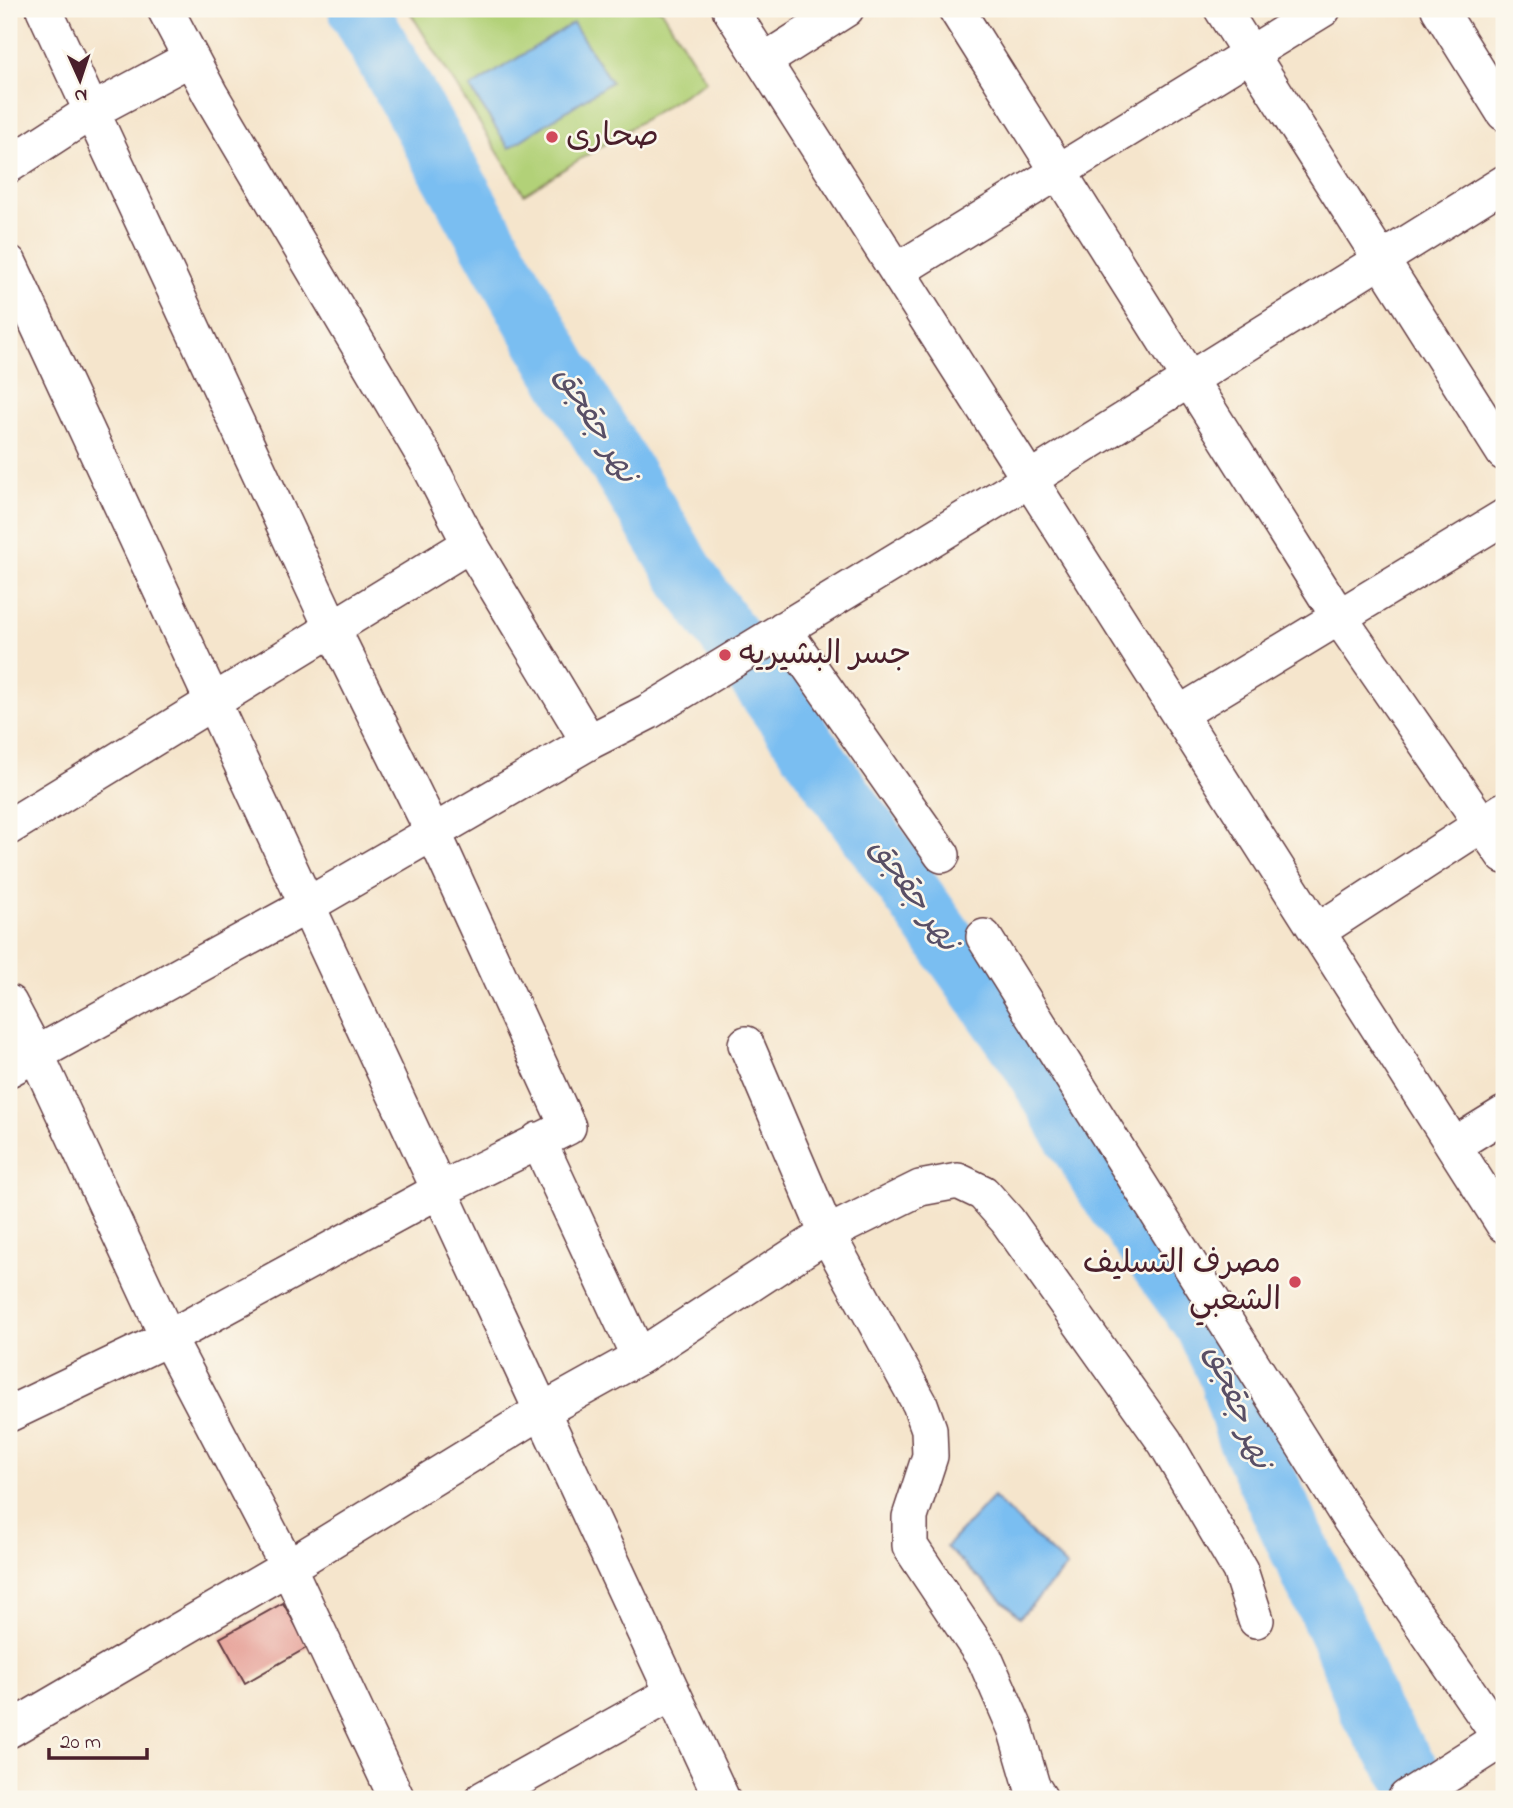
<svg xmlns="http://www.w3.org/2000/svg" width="1513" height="1808" font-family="'Indie Flower','Playpen Sans Arabic',sans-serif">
  <rect width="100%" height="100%" fill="#fbf7ec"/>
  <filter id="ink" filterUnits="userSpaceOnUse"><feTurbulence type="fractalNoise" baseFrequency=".0143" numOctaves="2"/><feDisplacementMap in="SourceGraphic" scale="14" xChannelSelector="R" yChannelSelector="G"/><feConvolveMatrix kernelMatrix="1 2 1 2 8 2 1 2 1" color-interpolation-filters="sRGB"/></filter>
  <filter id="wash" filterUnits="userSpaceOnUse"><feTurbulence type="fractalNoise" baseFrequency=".00686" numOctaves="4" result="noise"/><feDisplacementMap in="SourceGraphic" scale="28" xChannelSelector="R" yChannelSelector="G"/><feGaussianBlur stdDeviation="1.57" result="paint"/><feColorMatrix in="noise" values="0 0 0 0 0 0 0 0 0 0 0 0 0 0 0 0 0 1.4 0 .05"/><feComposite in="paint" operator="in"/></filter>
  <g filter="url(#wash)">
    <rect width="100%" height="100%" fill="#f5e5cc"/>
    <path fill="#b2d178" stroke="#7e7852" stroke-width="2" d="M 408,9 L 661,9 L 706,81 L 524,194 Z"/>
    <path fill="#7abef1" stroke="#626e8e" stroke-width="2" d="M 573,23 L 611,82 L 509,148 L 470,88 Z
      M 993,1497 L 1067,1567 L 1020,1617 L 946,1547 Z"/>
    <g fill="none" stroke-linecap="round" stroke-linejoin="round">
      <path stroke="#7abef1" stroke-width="60" d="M 358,9 L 559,366 L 692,584 L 1026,1054 L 1107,1190 L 1205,1326 L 1228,1375 L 1246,1435 L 1343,1642 L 1371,1714 L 1428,1799"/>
    </g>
    <g id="blocks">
      <path fill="#e7a49b" d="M 283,1603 L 308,1647 L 245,1683 L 220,1638 Z"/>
    </g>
  </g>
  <g filter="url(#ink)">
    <use href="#blocks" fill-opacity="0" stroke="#643d43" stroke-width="2"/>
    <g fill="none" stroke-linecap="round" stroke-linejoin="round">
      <defs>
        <path id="minor" d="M 165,9 L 210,94 L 426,459 L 470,544 L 589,742
          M 730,9 L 1504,1225
          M 956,9 L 1339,617 L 1504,856
          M 1222,9 L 1504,453
          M 1439,9 L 1504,113
          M 764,61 L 846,9
          M 9,165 L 92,111 L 191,58
          M 9,263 L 722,1799
          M 897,271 L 1323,9
          M 783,629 L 942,855
          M 1179,714 L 1504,517
          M 9,827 L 470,544
          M 1318,931 L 1504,810
          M 984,937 L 1349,1518 L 1501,1739
          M 9,1003 L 36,1054 L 168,1338 L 288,1567 L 397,1799
          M 746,1044 L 827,1234 L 920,1404 L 929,1429 L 930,1456 L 910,1517 L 910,1546 L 985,1659 L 1015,1728 L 1032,1786 L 1040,1799
          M 9,1069 L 308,905 L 589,742 L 648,712 L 1030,479 L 1504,183
          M 538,1140 L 639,1357
          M 1454,1145 L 1504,1114
          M 9,1414 L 168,1338 L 440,1190 L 568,1127 L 434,834 L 332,628 L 44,9
          M 9,1730 L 288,1567 L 540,1412 L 639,1357 L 827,1234 L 920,1188 L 958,1181 L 983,1193 L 1007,1220 L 1165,1442 L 1240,1570 L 1256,1620
          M 483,1799 L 671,1694"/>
        <path id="highway" d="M 1407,1799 L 1504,1737"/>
      </defs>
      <use href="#minor" stroke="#643d43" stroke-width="38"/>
      <use href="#highway" stroke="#643d43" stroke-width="41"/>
      <use href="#minor" stroke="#fff" stroke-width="35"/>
      <use href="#highway" stroke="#fff" stroke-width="38"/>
    </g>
  </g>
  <g fill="#d1495b" stroke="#fbf7ec" stroke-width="2.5">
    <circle cx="552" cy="137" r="7"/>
    <circle cx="725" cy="655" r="7"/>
    <circle cx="1295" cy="1282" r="7"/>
  </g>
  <g text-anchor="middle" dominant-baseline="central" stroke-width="5" stroke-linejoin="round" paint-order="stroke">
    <g font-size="32" fill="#4a1f2b" stroke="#fbf7ec" text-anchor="start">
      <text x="566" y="137">صحارى</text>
      <text x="739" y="655">جسر البشيريه</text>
      <text x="1281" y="1264" text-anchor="end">مصرف التسليف<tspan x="1281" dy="37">الشعبي</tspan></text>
    </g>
    <g font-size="33" font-style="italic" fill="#584f66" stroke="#fbf7ec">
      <text transform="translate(595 425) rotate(59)">نهر جقجق</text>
      <text transform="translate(913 895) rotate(55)">نهر جقجق</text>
      <text transform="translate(1237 1407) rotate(68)">نهر جقجق</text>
    </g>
  </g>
  <rect width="1513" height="1808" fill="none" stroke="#fbf7ec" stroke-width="35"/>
  <g transform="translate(80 80) rotate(177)" stroke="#fbf7ec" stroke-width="5" paint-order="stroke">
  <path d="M0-5L12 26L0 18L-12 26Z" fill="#4a1f2b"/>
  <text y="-10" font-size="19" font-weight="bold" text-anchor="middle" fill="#4a1f2b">N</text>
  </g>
  <path d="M49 1748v10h98v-10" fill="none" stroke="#4a1f2b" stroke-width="3.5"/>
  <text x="60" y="1748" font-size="21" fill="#4a1f2b" stroke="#fbf7ec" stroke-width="5" paint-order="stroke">20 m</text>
</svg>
